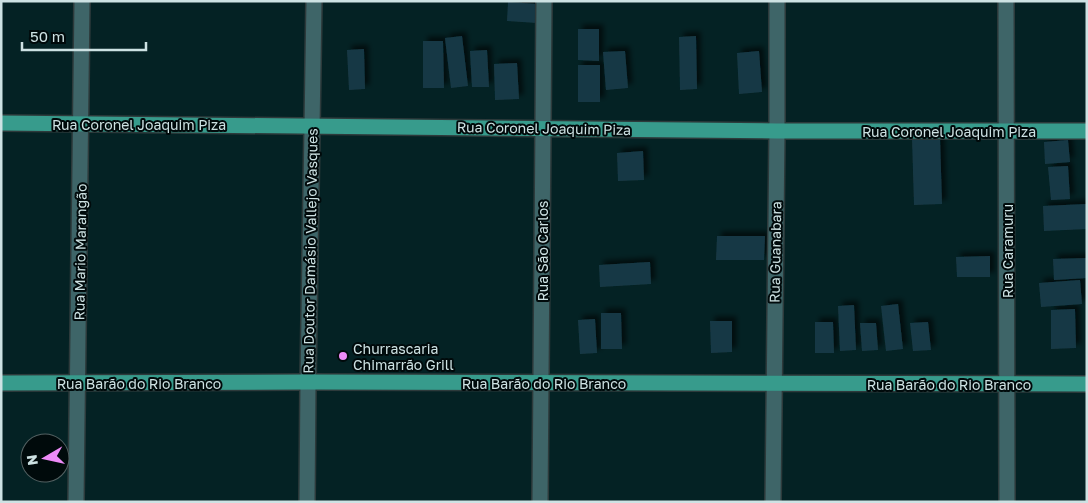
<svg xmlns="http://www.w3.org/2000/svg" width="1088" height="503" font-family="'Golos Text',sans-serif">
  <defs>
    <filter id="shadow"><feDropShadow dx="4.5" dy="-4.5" stdDeviation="2.5" flood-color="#0009"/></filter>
  </defs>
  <rect width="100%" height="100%" fill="#042224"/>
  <path fill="#183945" filter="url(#shadow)" d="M 508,2 L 538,4 L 537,23 L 507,21 Z
    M 578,29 L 599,29 L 599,61 L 578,60 Z
    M 462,36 L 468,86 L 451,88 L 445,38 Z
    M 696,36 L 697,89 L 680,90 L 679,37 Z
    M 423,41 L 443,41 L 444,88 L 423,88 Z
    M 364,49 L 365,89 L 349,90 L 347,50 Z
    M 487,50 L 489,87 L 472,87 L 470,51 Z
    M 625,51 L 628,88 L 606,90 L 603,52 Z
    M 759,51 L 762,92 L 739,94 L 737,53 Z
    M 517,63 L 519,99 L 495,100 L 494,64 Z
    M 578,65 L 600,65 L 600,102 L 578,102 Z
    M 940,137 L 942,204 L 914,205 L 912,138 Z
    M 1068,140 L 1070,162 L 1045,164 L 1044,142 Z
    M 643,151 L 644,180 L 618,181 L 617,153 Z
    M 1068,166 L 1070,199 L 1051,200 L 1048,167 Z
    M 1087,204 L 1087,229 L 1044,231 L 1043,206 Z
    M 717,236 L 765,236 L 764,260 L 716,260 Z
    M 990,256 L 990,277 L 957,277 L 956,257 Z
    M 1087,258 L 1087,278 L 1054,280 L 1053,259 Z
    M 650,262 L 651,284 L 600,287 L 599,265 Z
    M 1080,280 L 1082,304 L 1041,307 L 1039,283 Z
    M 898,304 L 903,349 L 886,351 L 881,306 Z
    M 854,305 L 856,350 L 840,351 L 838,306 Z
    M 1075,309 L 1076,348 L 1051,349 L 1051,310 Z
    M 601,313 L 621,313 L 622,349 L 601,349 Z
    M 595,319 L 597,353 L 580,354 L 578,320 Z
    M 710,321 L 732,321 L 732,352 L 711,353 Z
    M 815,322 L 833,322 L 834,353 L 815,353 Z
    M 928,322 L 931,350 L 913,351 L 910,323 Z
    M 860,323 L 876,323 L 878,350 L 862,351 Z"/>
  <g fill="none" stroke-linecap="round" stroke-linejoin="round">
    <defs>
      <path id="minor" d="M 1006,1 L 1007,502
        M 76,502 L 82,1
        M 307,502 L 308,382 L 314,1
        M 540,502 L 544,1
        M 773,502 L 777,131 L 777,1"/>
      <path id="major" d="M 1,123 L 777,131 L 1087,131
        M 1,383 L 308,382 L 1087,384"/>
    </defs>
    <use href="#minor" stroke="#2d3a3b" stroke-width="18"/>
    <use href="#major" stroke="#2d3a3b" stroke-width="18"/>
    <use href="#minor" stroke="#3e6568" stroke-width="15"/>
    <use href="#major" stroke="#379b8c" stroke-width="15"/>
  </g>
  <circle fill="#ee8bf8" stroke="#000a0b" stroke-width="2" cx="343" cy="356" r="5"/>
  <g text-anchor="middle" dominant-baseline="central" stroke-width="4" stroke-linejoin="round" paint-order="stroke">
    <g font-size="14" fill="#cde2e3" stroke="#000a0b">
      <text x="139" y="124">Rua Coronel Joaquim Piza</text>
      <text transform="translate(544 128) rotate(1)">Rua Coronel Joaquim Piza</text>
      <text x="949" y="131">Rua Coronel Joaquim Piza</text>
      <text transform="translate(310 251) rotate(-89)">Rua Doutor Damásio Vallejo Vasques</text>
      <text transform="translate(542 251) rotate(-90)">Rua São Carlos</text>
      <text transform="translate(1007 251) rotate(-90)">Rua Caramuru</text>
      <text transform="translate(80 252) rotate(-89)">Rua Mario Marangão</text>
      <text transform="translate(775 252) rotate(-89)">Rua Guanabara</text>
      <text x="139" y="383">Rua Barão do Rio Branco</text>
      <text x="544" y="383">Rua Barão do Rio Branco</text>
      <text x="949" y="384">Rua Barão do Rio Branco</text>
    </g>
    <g font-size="14" fill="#cde2e3" stroke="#000a0b" text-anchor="start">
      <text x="353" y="348">Churrascaria<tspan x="353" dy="16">Chimarrão Grill</tspan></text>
    </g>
  </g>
  <rect width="1088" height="503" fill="none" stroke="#cde2e3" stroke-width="5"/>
  <g transform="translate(45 458) rotate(261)"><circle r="24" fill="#000a0b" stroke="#526061"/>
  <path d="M0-4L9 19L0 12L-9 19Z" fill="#ee8bf8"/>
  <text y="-8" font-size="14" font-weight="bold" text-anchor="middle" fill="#cde2e3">N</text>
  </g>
  <path d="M22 42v8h124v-8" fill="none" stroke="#cde2e3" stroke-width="2.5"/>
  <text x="30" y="42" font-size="15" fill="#cde2e3" stroke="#000a0b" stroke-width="4" paint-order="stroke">50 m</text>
</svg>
